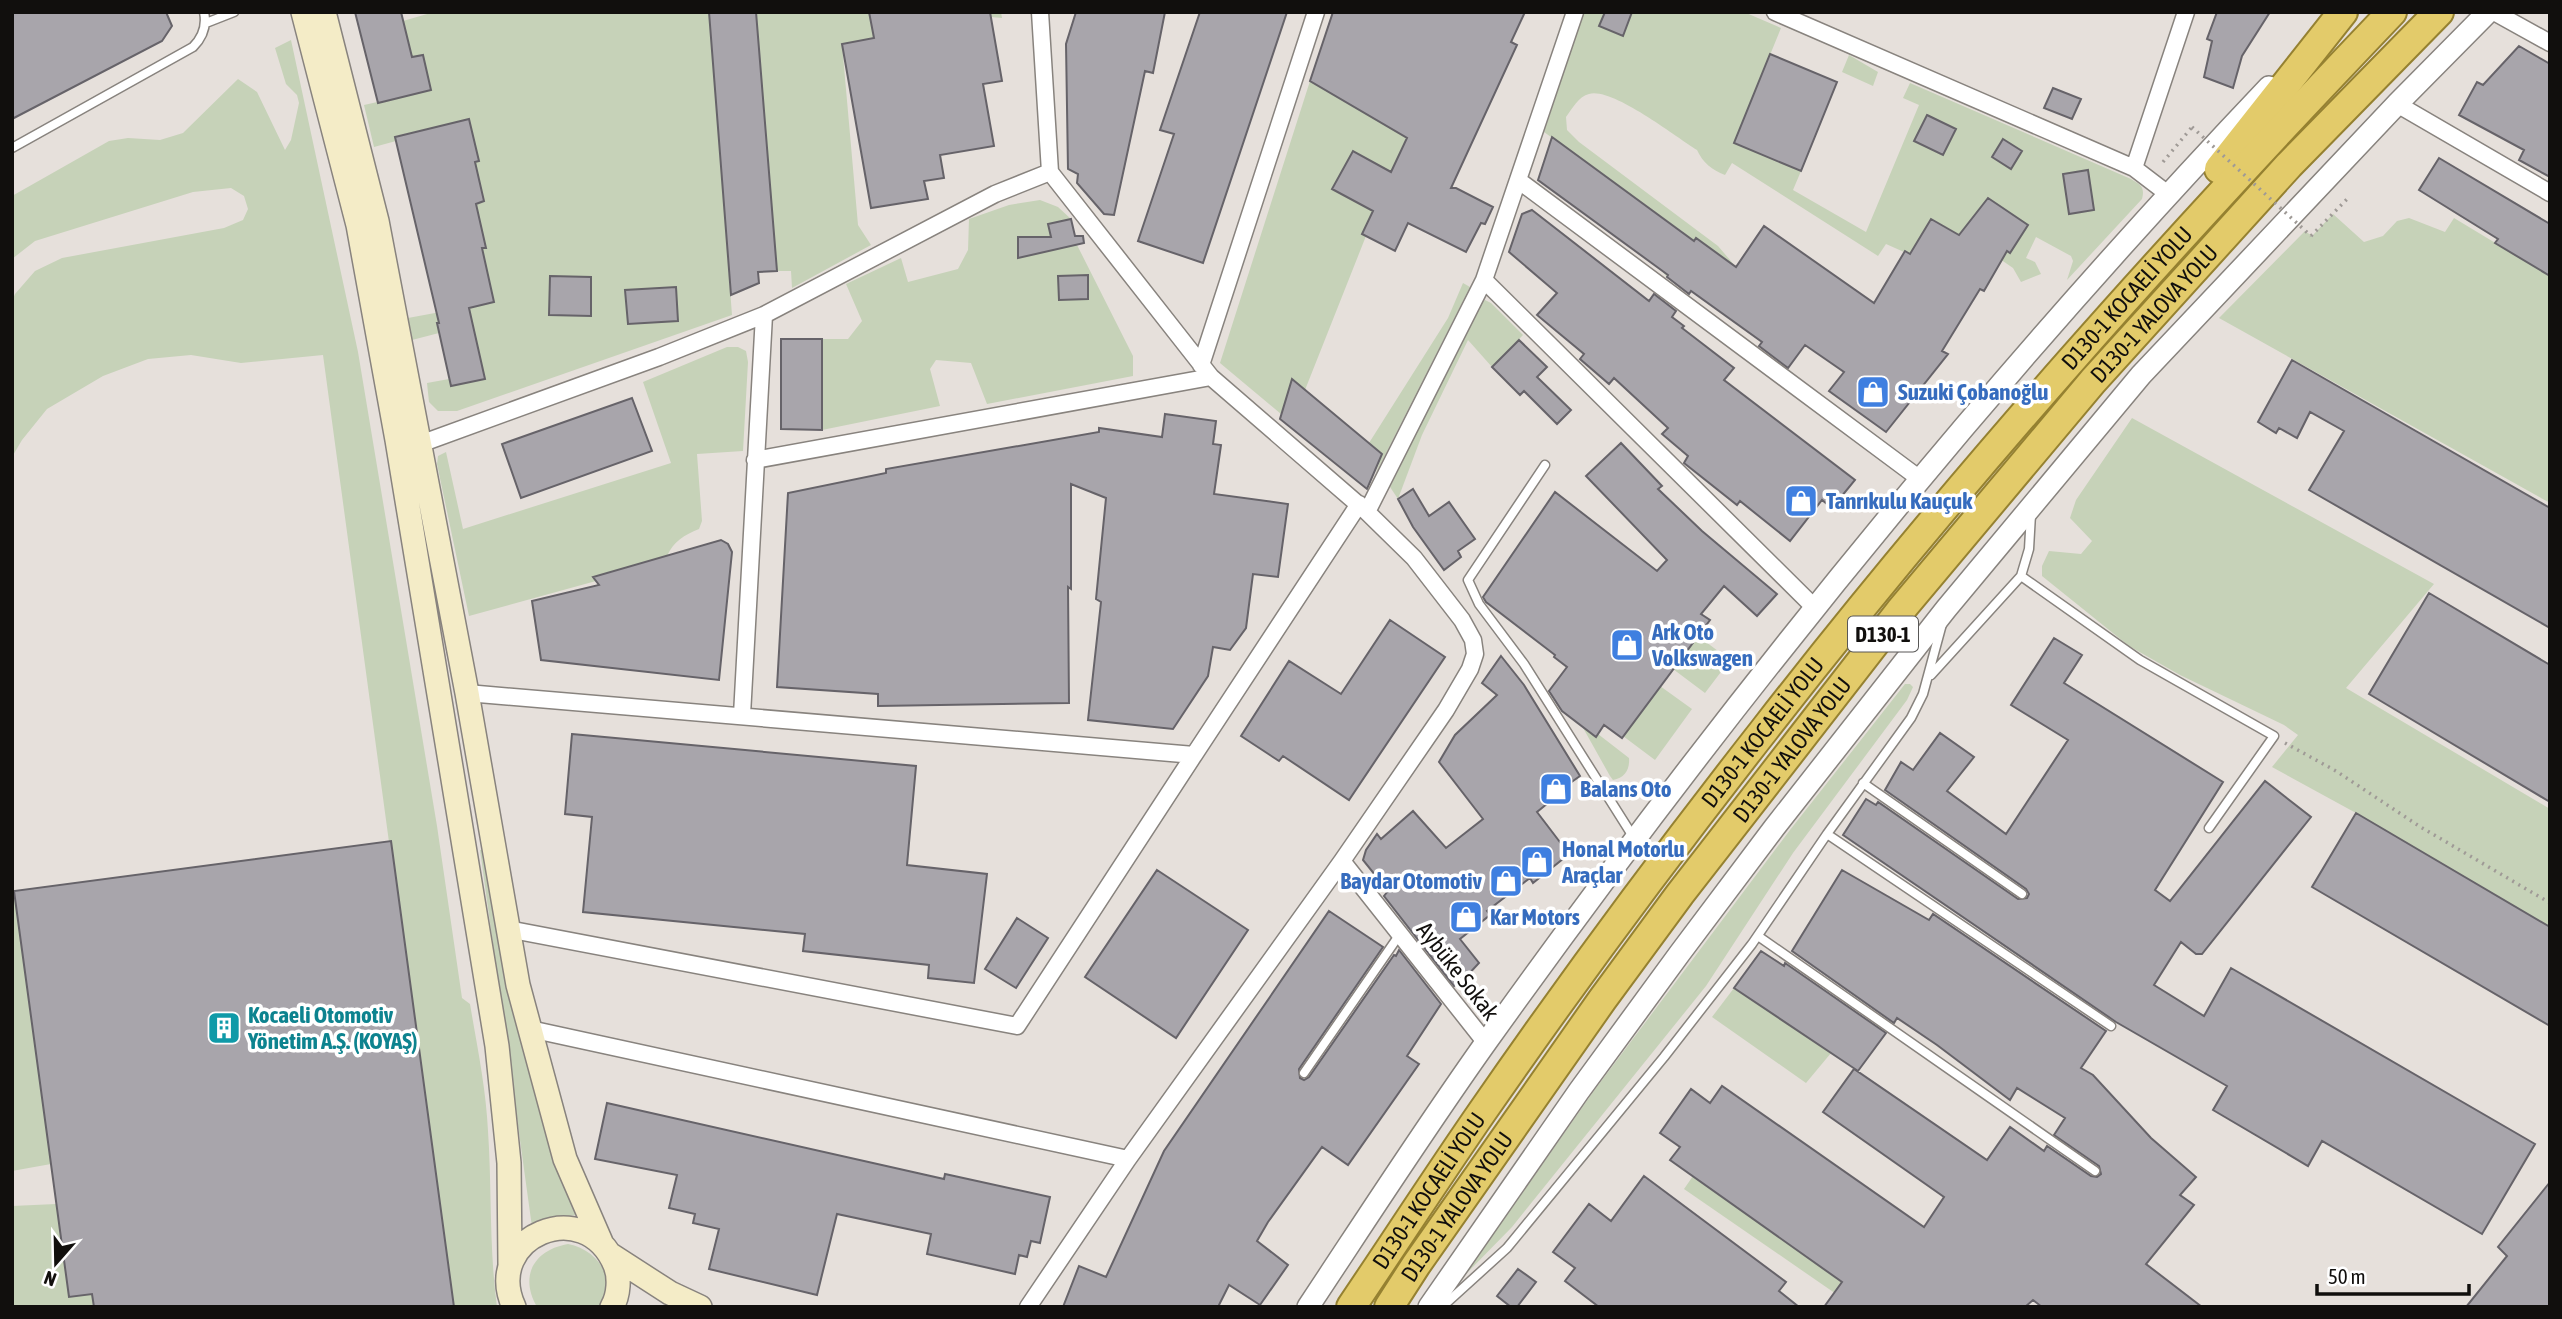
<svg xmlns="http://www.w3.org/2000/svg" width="2562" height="1319" font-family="'Asap Condensed',sans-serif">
  <rect width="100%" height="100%" fill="#e6e0db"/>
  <path fill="#c6d2b8" d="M 434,12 L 709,12 L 732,315 L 457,411 L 438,411 L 429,402 L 427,383 L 449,379 L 451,386 L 485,378 L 471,316 L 437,323 L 439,333 L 412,340 L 408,318 L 494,302 L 482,248 L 486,247 L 476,204 L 484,201 L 475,162 L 479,160 L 469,119 L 396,136 L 396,141 L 374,147 L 364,105 L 431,90 L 423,55 L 369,67 L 368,64 L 411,53 L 403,21 Z
    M 756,12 L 1001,12 L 1002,18 L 991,17 L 842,44 L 858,225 L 871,245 L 792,288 L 791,271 L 777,271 Z
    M 1584,12 L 1744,12 L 1781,28 L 1734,143 L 1801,171 L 1793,190 L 1866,232 L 1919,105 L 1903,98 L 1910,83 L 2131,179 C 2141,185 2145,187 2142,199 L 2067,280 L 2073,261 L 2071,256 L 2036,237 L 2026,258 L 2035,262 L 2041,274 L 2021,282 L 2013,268 L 1997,257 L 2002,248 L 2010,253 L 2027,225 L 1974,243 L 1932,219 L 1913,249 L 1913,256 L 1886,244 L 1878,256 L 1732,163 L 1725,175 C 1712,170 1703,163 1697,150 C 1676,137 1612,87 1589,94 C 1579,96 1572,109 1566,117 L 1567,130 L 1579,142 L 1718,246 L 1736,267 L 1696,239 L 1667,277 L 1658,267 L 1683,232 L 1544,132 Z
    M 291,40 L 358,352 L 437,826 L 462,998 L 470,1004 C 477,1046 486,1088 488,1131 C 492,1189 489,1248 497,1307 L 452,1307 L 323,355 L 241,363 L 191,355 L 148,359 L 103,376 L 47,409 L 22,440 L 12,457 L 12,301 L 15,294 L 35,271 L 62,258 L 224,228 L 243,220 L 248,209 L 244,196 L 231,188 L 193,192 L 35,241 L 12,259 L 12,196 L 109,141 L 128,138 L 160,140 L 183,133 L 238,79 L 257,92 L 285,150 L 291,140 L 299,103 L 297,95 L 286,84 L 275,48 Z
    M 1849,55 L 1878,72 L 1873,86 L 1842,72 Z
    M 1310,81 L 1402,135 L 1409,134 L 1362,234 L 1366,236 L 1305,390 L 1292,380 L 1281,414 L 1220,363 Z
    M 1040,200 L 1058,207 L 1071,219 L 1077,245 L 1133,356 L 1133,376 L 987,404 L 971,363 L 936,360 L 930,369 L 940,406 L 822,430 L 822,339 L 848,339 L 862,321 L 846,284 L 901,258 L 908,282 L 958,269 L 968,250 L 969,219 L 1009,205 Z
    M 2333,214 L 2364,242 L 2383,236 L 2397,221 L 2409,218 L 2445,232 L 2454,218 L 2550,276 L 2550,503 L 2219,318 L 2305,231 L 2312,236 Z
    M 1463,283 L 1470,287 L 1376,473 L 1382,454 L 1369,443 L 1448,318 Z
    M 1485,300 L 1491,303 L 1523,335 L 1492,367 L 1468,340 L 1422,435 L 1398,499 L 1390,487 L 1480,304 Z
    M 727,347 L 738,347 L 746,351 L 748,362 L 743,451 L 697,454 L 702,521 L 699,529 C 684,535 674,541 667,556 L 594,577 L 596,581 L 469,616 L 437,464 L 438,456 L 446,452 L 463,529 L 671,463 L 643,382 Z
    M 2132,418 L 2434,584 L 2346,688 L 2550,809 L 2550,927 L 2356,813 L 2272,767 L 2298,735 L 2284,725 L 2180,675 L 2129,646 L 2042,576 L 2042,566 L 2049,551 L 2081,554 L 2092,541 L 2070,518 L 2076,500 Z
    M 1698,636 L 1730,660 L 1705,693 L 1673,669 Z
    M 1905,684 L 1910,684 L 1913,687 L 1907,700 L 1793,853 L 1706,986 L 1512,1227 L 1465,1275 L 1593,1092 L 1790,830 Z
    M 1660,686 L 1692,709 L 1655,760 L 1623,736 Z
    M 1582,726 L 1596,737 L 1598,734 L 1629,758 C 1630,769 1625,778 1613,780 L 1610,776 Z
    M 480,850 L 488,850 L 580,1214 L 561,1218 L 532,1227 Z
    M 12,877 L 51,1164 L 12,1171 Z
    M 1734,988 L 1831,1053 L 1806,1083 L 1712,1017 Z
    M 1693,1176 L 1876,1307 L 1855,1307 L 1684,1189 Z
    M 56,1204 L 92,1294 L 94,1307 L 12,1307 L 12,1206 Z
    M 568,1244 C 598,1250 619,1279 598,1307 L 537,1307 C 519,1276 534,1250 568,1244 Z"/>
  <path fill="#a8a5ab" stroke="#666369" stroke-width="2" d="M 12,12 L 166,12 L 172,26 L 162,41 L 12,119 Z
    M 355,12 L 401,12 L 412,57 L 423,55 L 431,90 L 378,103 Z
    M 709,12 L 756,12 L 777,271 L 758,272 L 759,283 L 731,295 Z
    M 869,12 L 990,12 L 1002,81 L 983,84 L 994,146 L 940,155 L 944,178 L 924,181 L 928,199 L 871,208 L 842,44 L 874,38 Z
    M 1076,12 L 1165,12 L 1153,73 L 1145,71 L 1114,215 L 1104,214 L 1077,183 L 1078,174 L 1068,169 L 1066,44 Z
    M 1200,12 L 1287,12 L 1203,263 L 1138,241 L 1174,134 L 1160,130 Z
    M 1333,12 L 1525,12 L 1511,42 L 1517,45 L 1451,188 L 1456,188 L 1493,207 L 1485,224 L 1481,223 L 1466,252 L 1408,223 L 1395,251 L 1362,234 L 1373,211 L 1332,189 L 1353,151 L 1391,172 L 1407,138 L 1310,81 Z
    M 1605,12 L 1632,12 L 1623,36 L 1599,26 Z
    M 2217,12 L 2270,12 L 2242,56 L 2233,88 L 2204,77 L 2212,41 L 2207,39 Z
    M 2519,46 L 2550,64 L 2550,177 L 2519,160 L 2524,150 L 2459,115 L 2477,82 L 2483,85 Z
    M 1770,54 L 1837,82 L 1801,171 L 1734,143 Z
    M 2053,88 L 2081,99 L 2072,119 L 2044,108 Z
    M 1927,115 L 1956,129 L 1943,155 L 1914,141 Z
    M 469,119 L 479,161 L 475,162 L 484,201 L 476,204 L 486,248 L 482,248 L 494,302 L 469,308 L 485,379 L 451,386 L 437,323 L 439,323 L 395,137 Z
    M 1552,137 L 1694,241 L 1696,238 L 1736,267 L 1764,226 L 1874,303 L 1905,251 L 1910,254 L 1931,219 L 1959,235 L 1988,198 L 2028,225 L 2010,253 L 2007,251 L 1984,291 L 1980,289 L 1942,351 L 1948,354 L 1886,432 L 1829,391 L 1844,372 L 1805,345 L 1788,368 L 1759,346 L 1762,342 L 1691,291 L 1689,294 L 1667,277 L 1668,275 L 1538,180 Z
    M 2003,139 L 2022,151 L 2011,169 L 1992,157 Z
    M 2439,158 L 2550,224 L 2550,276 L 2495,243 L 2498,239 L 2419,190 Z
    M 2088,170 L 2094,210 L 2069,214 L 2063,174 Z
    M 1532,210 L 1649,301 L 1654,294 L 1676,311 L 1672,317 L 1684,326 L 1682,328 L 1734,368 L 1724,380 L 1855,480 L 1832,508 L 1822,500 L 1790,541 L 1740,501 L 1737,505 L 1684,463 L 1688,456 L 1662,434 L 1668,428 L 1614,378 L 1609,384 L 1580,359 L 1584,354 L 1537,315 L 1557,293 L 1509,252 L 1522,214 Z
    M 1071,219 L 1075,236 L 1083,236 L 1084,243 L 1018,258 L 1018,237 L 1051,237 L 1048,224 Z
    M 1088,275 L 1088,299 L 1059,300 L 1058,276 Z
    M 550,276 L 591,277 L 591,316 L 549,315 Z
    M 676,287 L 678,321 L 628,324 L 625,290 Z
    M 781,339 L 822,339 L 822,430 L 781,429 Z
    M 1519,340 L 1547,367 L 1537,377 L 1571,410 L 1557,424 L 1524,391 L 1520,395 L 1492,367 Z
    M 2292,360 L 2550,508 L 2550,628 L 2309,490 L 2344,431 L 2310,412 L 2297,438 L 2279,428 L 2276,433 L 2258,422 Z
    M 1292,379 L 1382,454 L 1367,489 L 1280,419 Z
    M 632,398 L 652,451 L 521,498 L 502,444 Z
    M 1165,414 L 1216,421 L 1213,444 L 1221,445 L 1214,494 L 1288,504 L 1278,577 L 1253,574 L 1246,628 L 1230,650 L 1213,647 L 1208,676 L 1173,729 L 1088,720 L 1101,602 L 1096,599 L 1106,498 L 1071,484 L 1071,589 L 1068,587 L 1069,703 L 878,706 L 878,694 L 777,687 L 788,493 L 886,473 L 886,469 L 1099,432 L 1099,428 L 1162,437 Z
    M 1621,443 L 1662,486 L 1658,489 L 1702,531 L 1777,594 L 1757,616 L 1724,586 L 1701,614 L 1710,620 L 1622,738 L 1604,725 L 1596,737 L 1562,711 L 1549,691 L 1567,667 L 1554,657 L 1555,655 L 1486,602 L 1483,597 L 1555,492 L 1657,571 L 1667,560 L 1586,476 Z
    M 1413,489 L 1429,516 L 1449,502 L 1475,539 L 1458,551 L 1461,557 L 1444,570 L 1413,527 L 1398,499 Z
    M 721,540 L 728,544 L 732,552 L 719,680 L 541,660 L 532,601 L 599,585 L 593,577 Z
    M 2429,593 L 2550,665 L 2550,802 L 2369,694 Z
    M 1390,620 L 1445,657 L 1349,800 L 1283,756 L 1279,761 L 1241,736 L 1289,661 L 1341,694 Z
    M 2054,638 L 2082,655 L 2064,683 L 2223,782 L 2155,890 L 2170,901 L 2265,781 L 2311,817 L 2202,954 L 2196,954 L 2181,942 L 2154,985 L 2204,1016 L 2231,968 L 2535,1144 L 2482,1234 L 2322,1141 L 2308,1166 L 2213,1110 L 2227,1086 L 2116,1022 L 1843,835 L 1866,799 L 1876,805 L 1878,802 L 2018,899 L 2027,898 L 2029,894 L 2026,889 L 1885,790 L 1901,762 L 1913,770 L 1940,733 L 1974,757 L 1947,791 L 2006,834 L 2068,740 L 2011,705 Z
    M 1501,656 L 1524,685 L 1580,776 L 1556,793 L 1558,795 L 1537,812 L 1569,854 L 1533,883 L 1530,878 L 1487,911 L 1490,915 L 1460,939 L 1479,963 L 1466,977 L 1454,986 L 1384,896 L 1388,891 L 1363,860 L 1366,850 L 1377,834 L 1381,839 L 1413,811 L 1446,848 L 1483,819 L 1439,762 L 1455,735 L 1497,695 L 1482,683 Z
    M 572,734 L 916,766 L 907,865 L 987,874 L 974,983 L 928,978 L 929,965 L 803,951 L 805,934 L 583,912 L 592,817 L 565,814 Z
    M 2356,813 L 2550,927 L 2550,1026 L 2312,887 Z
    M 391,841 L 454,1307 L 94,1307 L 92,1294 L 69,1297 L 14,891 Z
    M 1157,870 L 1248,930 L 1176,1038 L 1085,977 Z
    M 1842,870 L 1929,920 L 1933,914 L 2106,1031 L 2081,1068 L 2093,1075 L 2151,1138 L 2196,1177 L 2180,1195 L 2194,1205 L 2146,1264 L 2202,1307 L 2042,1307 L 2033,1300 L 2025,1307 L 1824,1307 L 1842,1282 L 1670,1160 L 1680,1147 L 1660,1133 L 1691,1089 L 1710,1103 L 1722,1086 L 1924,1227 L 1944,1197 L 1823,1112 L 1854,1069 L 1987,1160 L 2010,1127 L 2044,1151 L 2047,1146 L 2091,1176 L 2097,1177 L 2101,1174 L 2099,1166 L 2054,1135 L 2065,1118 L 2017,1088 L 2010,1100 L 1937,1045 L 1897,1018 L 1894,1023 L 1792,951 Z
    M 1329,911 L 1383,947 L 1299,1069 L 1300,1078 L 1304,1080 L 1309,1077 L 1394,955 L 1396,956 L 1399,950 L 1441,1004 L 1407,1056 L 1419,1064 L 1348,1165 L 1322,1147 L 1268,1222 L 1257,1241 L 1288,1265 L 1260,1305 L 1229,1285 L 1218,1307 L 1063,1307 L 1079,1266 L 1106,1277 L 1164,1151 Z
    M 1017,918 L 1048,938 L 1016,988 L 985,969 Z
    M 1761,951 L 1784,966 L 1785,963 L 1886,1033 L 1858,1071 L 1734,988 Z
    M 607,1103 L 944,1179 L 945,1174 L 1050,1197 L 1040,1243 L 1031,1241 L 1027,1257 L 1019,1255 L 1015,1274 L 927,1254 L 931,1234 L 837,1214 L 817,1295 L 709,1269 L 719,1229 L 693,1223 L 695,1214 L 669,1208 L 677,1175 L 595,1159 Z
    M 1644,1176 L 1786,1282 L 1779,1291 L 1799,1307 L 1599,1307 L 1565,1281 L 1575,1268 L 1553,1252 L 1589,1204 L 1611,1221 Z
    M 2550,1182 L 2550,1307 L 2466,1307 L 2507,1256 L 2498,1247 Z
    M 1518,1269 L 1536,1282 L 1517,1307 L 1511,1307 L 1497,1296 Z"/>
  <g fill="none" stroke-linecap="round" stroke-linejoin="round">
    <defs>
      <path id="service" d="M 206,23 L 234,12
        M 12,148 L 193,47 C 203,37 207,26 204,12
        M 1545,465 L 1468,580 L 1479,604 L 1524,664 L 1634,838
        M 2021,576 L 2029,549 L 2031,514
        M 1931,675 L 2021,576 L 2140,660 L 2274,736 L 2209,828
        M 1863,783 L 2022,894
        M 1827,834 L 2111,1026
        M 1758,936 L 2095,1171
        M 1304,1073 L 1400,934
        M 1442,1307 L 1507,1248 L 1664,1057 L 1752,944 L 1827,834 L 1911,718 L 1923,694 L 1942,624"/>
      <path id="minor" d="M 1575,12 L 1484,280 L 1815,608
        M 1775,12 L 2134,168
        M 2494,12 L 2550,43
        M 2397,104 L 2550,193
        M 1518,180 L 1920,479
        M 2168,194 L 2134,168 L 2186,12
        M 1201,365 L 1316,12
        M 420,444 L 659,357 L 764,315 L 995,194 L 1050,172
        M 755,460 L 1211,377
        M 1367,512 L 1484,280
        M 467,693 L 1194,755 L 1359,504
        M 742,715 L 764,315
        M 1342,861 L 1486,1043
        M 508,929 L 1017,1026 L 1194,755
        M 530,1029 L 1128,1159
        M 1028,1307 L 1128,1159 L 1342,861 L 1446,710 L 1470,669 L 1475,654 L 1473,640 L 1462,620 L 1414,558 L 1367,512 L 1211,377 L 1050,172 L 1040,12"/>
      <path id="tertiary" d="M 1308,1307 C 1367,1218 1425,1128 1487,1041 C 1726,707 1986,385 2269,87
        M 1429,1307 L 1579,1091 L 1680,953 L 1774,828 L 1946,609 L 2141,375 L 2397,104 L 2488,12"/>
      <path id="secondary" d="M 303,12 L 358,225 L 397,440 L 497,1046 L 509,1163 L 510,1264
        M 324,12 L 377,221 L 467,693 L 518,985 L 565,1159 L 601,1242
        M 611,1255 L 670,1293 L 700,1307
        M 514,1307 C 482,1237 585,1193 615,1265 C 620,1277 619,1295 612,1307"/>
      <g id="trunk">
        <path d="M 2219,169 L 2343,12"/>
        <path id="s1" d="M 1351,1307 C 1395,1242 1437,1177 1482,1112 C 1572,982 1667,854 1765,729 C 1960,478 2172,242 2392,12"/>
        <path id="s2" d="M 1389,1307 L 1416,1265 L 1602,1000 L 1680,894 L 1900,611 L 2093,381 L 2289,165 L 2439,12"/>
      </g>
    </defs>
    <use href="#service" stroke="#88837e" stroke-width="11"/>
    <use href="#minor" stroke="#88837e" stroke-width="19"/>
    <use href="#tertiary" stroke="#88837e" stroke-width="24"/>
    <use href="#secondary" stroke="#88837e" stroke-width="26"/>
    <use href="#trunk" stroke="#958131" stroke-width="32"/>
    <path stroke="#9f9a96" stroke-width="3.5" stroke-dasharray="2 5" stroke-linecap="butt" d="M 2163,162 L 2192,127
      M 2311,236 L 2350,196
      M 2285,743 L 2336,771 L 2419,826 L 2550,903"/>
    <use href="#service" stroke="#fff" stroke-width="8"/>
    <use href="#minor" stroke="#fff" stroke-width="16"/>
    <use href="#tertiary" stroke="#fff" stroke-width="21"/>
    <use href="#secondary" stroke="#f4ecc7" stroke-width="23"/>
    <use href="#trunk" stroke="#e3cb6a" stroke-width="28"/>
    <path stroke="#9f9a96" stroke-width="3.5" stroke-dasharray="2 5" stroke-linecap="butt" d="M 2192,127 L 2311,236"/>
  </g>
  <defs>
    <symbol id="shop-square" viewBox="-11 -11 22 22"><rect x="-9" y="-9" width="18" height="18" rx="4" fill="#3f7fe0" stroke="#fff"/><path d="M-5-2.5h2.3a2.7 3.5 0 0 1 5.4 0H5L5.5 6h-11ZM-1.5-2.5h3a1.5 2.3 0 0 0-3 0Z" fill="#fff"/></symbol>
    <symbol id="building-square" viewBox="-11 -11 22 22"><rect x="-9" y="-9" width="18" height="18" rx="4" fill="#0f9aa8" stroke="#fff"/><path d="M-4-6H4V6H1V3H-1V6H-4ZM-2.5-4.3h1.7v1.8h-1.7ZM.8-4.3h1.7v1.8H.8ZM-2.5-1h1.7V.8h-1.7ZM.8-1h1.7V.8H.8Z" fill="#fff"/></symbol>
  </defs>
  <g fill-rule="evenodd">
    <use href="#shop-square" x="1854" y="373" width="38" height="38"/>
    <use href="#shop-square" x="1782" y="482" width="38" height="38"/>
    <use href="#shop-square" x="1608" y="626" width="38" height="38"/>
    <use href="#shop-square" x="1537" y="770" width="38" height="38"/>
    <use href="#shop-square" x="1518" y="843" width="38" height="38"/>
    <use href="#shop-square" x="1487" y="862" width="38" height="38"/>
    <use href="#shop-square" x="1447" y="898" width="38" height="38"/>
    <use href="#building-square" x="205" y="1009" width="38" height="38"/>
  </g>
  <g text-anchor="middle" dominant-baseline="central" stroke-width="7" stroke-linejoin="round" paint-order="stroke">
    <rect fill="#fff" stroke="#585756" stroke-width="2" x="1848" y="616.5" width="70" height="35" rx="5"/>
    <g font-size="21" font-weight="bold" fill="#110f0d">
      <text x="1883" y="634">D130-1</text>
    </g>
    <g font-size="23" fill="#110f0d" stroke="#fff">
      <text stroke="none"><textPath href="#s1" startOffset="1274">D130-1 KOCAELİ YOLU</textPath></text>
      <text stroke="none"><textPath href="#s2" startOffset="1255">D130-1 YALOVA YOLU</textPath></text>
      <text stroke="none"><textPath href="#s1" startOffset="707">D130-1 KOCAELİ YOLU</textPath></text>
      <text stroke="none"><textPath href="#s2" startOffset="688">D130-1 YALOVA YOLU</textPath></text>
      <text transform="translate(1458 971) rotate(52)">Aybüke Sokak</text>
      <text stroke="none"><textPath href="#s1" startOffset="140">D130-1 KOCAELİ YOLU</textPath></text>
      <text stroke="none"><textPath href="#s2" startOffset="121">D130-1 YALOVA YOLU</textPath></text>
    </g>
    <g font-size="23" font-weight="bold" fill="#366cbe" stroke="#fff" text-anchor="start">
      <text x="1898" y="392">Suzuki Çobanoğlu</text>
      <text x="1826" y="501">Tanrıkulu Kauçuk</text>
      <text x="1652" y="632">Ark Oto<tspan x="1652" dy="26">Volkswagen</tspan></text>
      <text x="1580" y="789">Balans Oto</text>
      <text x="1562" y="849">Honal Motorlu<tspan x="1562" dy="26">Araçlar</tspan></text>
      <text x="1482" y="881" text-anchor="end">Baydar Otomotiv</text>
      <text x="1490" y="917">Kar Motors</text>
    </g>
    <g font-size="23" font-weight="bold" fill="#0d838f" stroke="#fff" text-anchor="start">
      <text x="248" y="1015">Kocaeli Otomotiv<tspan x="248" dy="26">Yönetim A.Ş. (KOYAŞ)</tspan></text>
    </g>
  </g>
  <rect width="2562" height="1319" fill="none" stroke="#110f0d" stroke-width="28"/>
  <g transform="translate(56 1263) rotate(200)" stroke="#ffffff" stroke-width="5" paint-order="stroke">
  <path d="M0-5L12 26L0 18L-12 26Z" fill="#110f0d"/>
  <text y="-10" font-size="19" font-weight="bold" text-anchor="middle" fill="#110f0d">N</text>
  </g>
  <path d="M2317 1284v10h152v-10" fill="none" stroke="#110f0d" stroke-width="3.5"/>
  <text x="2328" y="1284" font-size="21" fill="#110f0d" stroke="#ffffff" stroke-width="5" paint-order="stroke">50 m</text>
</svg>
